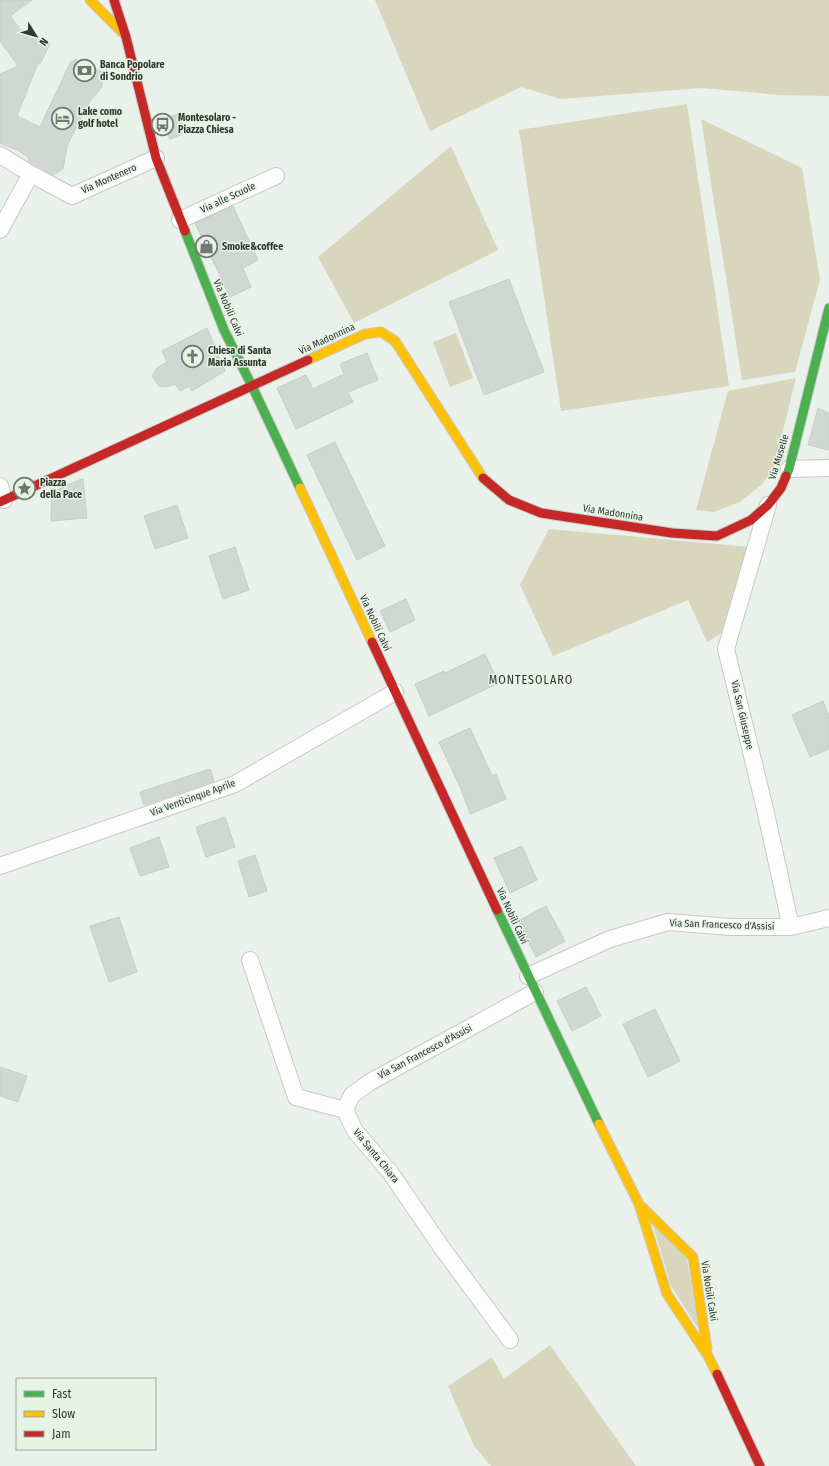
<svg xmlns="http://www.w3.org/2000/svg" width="829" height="1466" font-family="'Fira Sans Condensed',sans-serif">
  <rect width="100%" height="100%" fill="#eaf0ea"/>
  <path fill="#d9d6be" d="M 375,0 L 829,0 L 829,96 L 780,95 L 702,88 L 561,99 L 521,87 L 430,131 Z
    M 687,104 L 729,386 L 561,411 L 519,130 Z
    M 701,119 L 802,168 L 820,280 L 795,372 L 742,380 Z
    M 451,146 L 498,250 L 354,323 L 318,257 Z
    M 456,333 L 473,378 L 450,387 L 433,342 Z
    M 796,378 L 773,471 L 762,484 L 740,502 L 714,512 L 696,510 L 728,391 Z
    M 549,529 L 750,547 L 725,631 L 707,642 L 688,600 L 553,656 L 520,585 Z
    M 653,1225 L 687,1259 L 699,1330 L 671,1286 Z
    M 550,1345 L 636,1466 L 491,1466 L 474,1446 L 448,1386 L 492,1357 L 504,1379 Z"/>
  <path fill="#d1d7d3" stroke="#c7cdc9" d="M 0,0 L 32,0 L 10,16 L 20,29 L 50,44 L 40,64 L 38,63 L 17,116 L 40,127 L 70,63 L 75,59 L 102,72 L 102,87 L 90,101 L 67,146 L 63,169 L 53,175 L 29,161 L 28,157 L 17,150 L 0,143 L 0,74 L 18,66 L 0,41 Z
    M 178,114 L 185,133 L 170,139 L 162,120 Z
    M 233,206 L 258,260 L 243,268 L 251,287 L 230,297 L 195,223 Z
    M 509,279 L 544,372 L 484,395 L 449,302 Z
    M 207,328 L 225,371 L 192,391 L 189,386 L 180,391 L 175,384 L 166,387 L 159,386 L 152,376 L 157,368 L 167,362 L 162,351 Z
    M 367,353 L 378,380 L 348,392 L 353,402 L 296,429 L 277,388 L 306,375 L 313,389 L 344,374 L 340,364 Z
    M 818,408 L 829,413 L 829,450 L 808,445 Z
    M 335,442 L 385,546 L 357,560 L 307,455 Z
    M 83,479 L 87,518 L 51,521 L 52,492 L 79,480 Z
    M 177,505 L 188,538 L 155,549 L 144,516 Z
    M 235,547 L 249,590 L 223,599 L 209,556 Z
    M 406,599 L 415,620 L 390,632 L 380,611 Z
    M 485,654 L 499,683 L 429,716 L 415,684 L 444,671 L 445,673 Z
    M 823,701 L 829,716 L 829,749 L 810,757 L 792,715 Z
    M 470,728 L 492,776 L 496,774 L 506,799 L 470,814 L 461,789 L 439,742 Z
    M 210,769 L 214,781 L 144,805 L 140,792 Z
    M 225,817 L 235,847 L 206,857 L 196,827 Z
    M 159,837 L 169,867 L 140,876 L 130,848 Z
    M 522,846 L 537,880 L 510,893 L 494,858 Z
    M 255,855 L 267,891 L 249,897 L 238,861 Z
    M 546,906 L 565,941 L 536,957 L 518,921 Z
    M 119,917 L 137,972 L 109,982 L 90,926 Z
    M 586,987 L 601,1016 L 572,1031 L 557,1001 Z
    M 655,1009 L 680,1061 L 648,1077 L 623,1024 Z
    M 0,1067 L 27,1076 L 18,1102 L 0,1096 Z"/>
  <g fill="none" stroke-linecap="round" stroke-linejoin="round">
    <defs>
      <path id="street" d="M 0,155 L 31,174 L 72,196 L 156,158
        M 180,220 L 276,176
        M 0,230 L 31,174
        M 789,469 L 829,468
        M 0,486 L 4,500
        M 768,505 L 726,649 L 765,809 L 791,927
        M 0,866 L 235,784 L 395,692
        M 250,960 L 296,1097 L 345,1110
        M 528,976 L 610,939 L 668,922 L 731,927 L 791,927 L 829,918
        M 345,1110 L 355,1131 L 390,1172 L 442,1248 L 510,1340
        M 345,1110 L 352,1095 L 370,1082 L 535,992"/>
      <path id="fast" d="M 185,231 L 224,330 L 252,386 L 300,488
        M 786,476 L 789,469 L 829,308
        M 497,910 L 599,1124"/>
      <path id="slow" d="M 90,0 L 123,33
        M 308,360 L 365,334 L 381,332 L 395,341 L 483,478
        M 300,488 L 372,642
        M 599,1124 L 639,1204 L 667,1294 L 708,1356 L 717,1374
        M 642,1207 L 693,1257 L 707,1349"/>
      <path id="jam" d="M 114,0 L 126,37 L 156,158 L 185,231
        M 483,478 L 509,500 L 541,513 L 672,533 L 717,536 L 751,520 L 768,505 L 781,488 L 786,476
        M 0,502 L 308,360
        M 372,642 L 497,910
        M 717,1374 L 760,1466"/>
    </defs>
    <use href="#street" stroke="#c5cac5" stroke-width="18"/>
    <use href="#fast" stroke="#c5cac5" stroke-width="11"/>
    <use href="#slow" stroke="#c5cac5" stroke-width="11"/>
    <use href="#jam" stroke="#c5cac5" stroke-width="11"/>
    <use href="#street" stroke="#fcfdfc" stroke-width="16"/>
    <use href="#fast" stroke="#4caf50" stroke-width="9"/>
    <use href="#slow" stroke="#ffc107" stroke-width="9"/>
    <use href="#jam" stroke="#c62828" stroke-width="9"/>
  </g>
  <defs>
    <symbol id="bank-ring" viewBox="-11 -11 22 22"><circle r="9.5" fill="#e6f4e6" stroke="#727772" stroke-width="1.5"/><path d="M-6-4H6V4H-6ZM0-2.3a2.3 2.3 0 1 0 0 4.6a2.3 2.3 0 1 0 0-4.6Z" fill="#727772"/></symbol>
    <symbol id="hotel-ring" viewBox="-11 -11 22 22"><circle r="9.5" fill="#e6f4e6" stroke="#727772" stroke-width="1.5"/><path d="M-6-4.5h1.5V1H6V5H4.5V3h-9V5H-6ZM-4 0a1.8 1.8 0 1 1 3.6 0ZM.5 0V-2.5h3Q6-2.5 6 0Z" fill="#727772"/></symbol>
    <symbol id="bus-ring" viewBox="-11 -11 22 22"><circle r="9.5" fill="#e6f4e6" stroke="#727772" stroke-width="1.5"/><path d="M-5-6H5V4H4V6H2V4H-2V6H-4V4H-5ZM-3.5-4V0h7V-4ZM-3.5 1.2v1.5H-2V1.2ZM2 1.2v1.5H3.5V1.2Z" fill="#727772"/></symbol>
    <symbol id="shop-ring" viewBox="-11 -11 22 22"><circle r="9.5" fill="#e6f4e6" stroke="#727772" stroke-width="1.5"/><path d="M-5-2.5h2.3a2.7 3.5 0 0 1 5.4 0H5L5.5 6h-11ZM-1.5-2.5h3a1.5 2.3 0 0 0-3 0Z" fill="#727772"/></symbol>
    <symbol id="church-ring" viewBox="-11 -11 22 22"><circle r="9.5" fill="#e6f4e6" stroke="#727772" stroke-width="1.5"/><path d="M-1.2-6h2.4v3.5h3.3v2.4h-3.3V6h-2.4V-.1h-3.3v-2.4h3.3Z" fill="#727772"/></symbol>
    <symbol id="sight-ring" viewBox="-11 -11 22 22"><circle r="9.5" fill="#e6f4e6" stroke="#727772" stroke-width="1.5"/><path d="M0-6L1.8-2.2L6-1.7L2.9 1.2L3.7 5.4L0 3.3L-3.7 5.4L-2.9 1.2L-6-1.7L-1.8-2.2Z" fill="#727772"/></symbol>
  </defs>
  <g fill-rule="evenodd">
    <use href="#bank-ring" x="72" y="58" width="25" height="25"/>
    <use href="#hotel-ring" x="50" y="106" width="25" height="25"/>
    <use href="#bus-ring" x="150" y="112" width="25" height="25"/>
    <use href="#shop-ring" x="194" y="234" width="25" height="25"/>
    <use href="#church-ring" x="180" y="344" width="25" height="25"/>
    <use href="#sight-ring" x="12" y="476" width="25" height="25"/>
  </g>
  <g text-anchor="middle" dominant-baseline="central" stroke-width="3" stroke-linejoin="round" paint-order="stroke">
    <g font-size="10" font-weight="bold" fill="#313631" stroke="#e6f4e6" text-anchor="start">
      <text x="100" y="65">Banca Popolare<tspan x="100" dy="12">di Sondrio</tspan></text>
      <text x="78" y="112">Lake como<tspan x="78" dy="12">golf hotel</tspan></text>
      <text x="178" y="118">Montesolaro -<tspan x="178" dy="12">Piazza Chiesa</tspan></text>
      <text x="222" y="247">Smoke&amp;coffee</text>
      <text x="208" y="351">Chiesa di Santa<tspan x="208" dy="12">Maria Assunta</tspan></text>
      <text x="40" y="483">Piazza<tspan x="40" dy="12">della Pace</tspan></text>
    </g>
    <g font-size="10" fill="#313631" stroke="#e6f4e6">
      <text transform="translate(109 179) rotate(-24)">Via Montenero</text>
      <text transform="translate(228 198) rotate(-25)">Via alle Scuole</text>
      <text transform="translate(228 308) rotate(67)">Via Nobili Calvi</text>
      <text transform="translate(327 339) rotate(-25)">Via Madonnina</text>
      <text transform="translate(779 457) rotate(-73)">Via Muselle</text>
      <text transform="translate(613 513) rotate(9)">Via Madonnina</text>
      <text transform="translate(375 623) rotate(65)">Via Nobili Calvi</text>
      <text transform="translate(742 715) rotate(77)">Via San Giuseppe</text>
      <text transform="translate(193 798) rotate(-20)">Via Venticinque Aprile</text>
      <text transform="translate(512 916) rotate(65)">Via Nobili Calvi</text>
      <text transform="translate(722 925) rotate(2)">Via San Francesco d'Assisi</text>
      <text transform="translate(425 1052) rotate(-28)">Via San Francesco d'Assisi</text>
      <text transform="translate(376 1156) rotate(51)">Via Santa Chiara</text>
      <text transform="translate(709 1291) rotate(81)">Via Nobili Calvi</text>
    </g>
    <g font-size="12" letter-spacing="1" fill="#313631" stroke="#e6f4e6">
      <text x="531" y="680">MONTESOLARO</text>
    </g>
  </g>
  <rect x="16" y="1378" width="140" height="72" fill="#e6f4e6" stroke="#9ea89e"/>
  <rect x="24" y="1391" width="20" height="6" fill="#4caf50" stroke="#9ea89e"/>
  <text x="52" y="1398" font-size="12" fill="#313631">Fast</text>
  <rect x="24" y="1411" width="20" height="6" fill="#ffc107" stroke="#9ea89e"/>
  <text x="52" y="1418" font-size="12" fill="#313631">Slow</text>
  <rect x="24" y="1431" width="20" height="6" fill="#c62828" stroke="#9ea89e"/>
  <text x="52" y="1438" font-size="12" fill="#313631">Jam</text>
  <g transform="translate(36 36) rotate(127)" stroke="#e6f4e6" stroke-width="3" paint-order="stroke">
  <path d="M0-3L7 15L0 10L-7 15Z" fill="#313631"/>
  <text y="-6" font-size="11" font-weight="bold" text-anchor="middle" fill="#313631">N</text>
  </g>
</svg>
